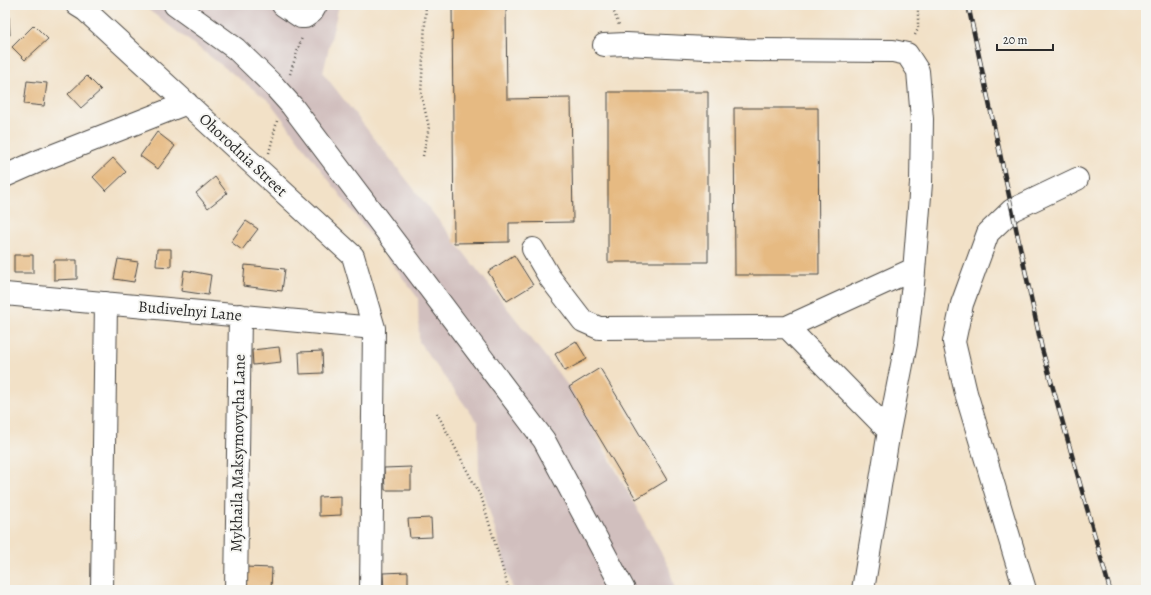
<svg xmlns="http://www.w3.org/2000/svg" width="1151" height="595" font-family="Alegreya,serif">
  <rect width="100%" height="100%" fill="#f6f6f2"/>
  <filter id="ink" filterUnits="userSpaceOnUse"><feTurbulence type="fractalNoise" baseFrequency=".025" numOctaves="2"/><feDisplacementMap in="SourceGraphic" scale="8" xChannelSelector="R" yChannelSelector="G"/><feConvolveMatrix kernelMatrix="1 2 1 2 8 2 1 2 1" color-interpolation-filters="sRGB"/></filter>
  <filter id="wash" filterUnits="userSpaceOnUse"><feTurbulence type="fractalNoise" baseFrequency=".012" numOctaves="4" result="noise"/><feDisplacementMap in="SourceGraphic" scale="16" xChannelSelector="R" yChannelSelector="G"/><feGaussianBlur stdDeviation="0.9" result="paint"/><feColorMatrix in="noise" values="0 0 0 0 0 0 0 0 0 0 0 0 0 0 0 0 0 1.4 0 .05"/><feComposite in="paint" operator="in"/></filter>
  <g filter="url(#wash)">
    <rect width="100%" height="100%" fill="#f2e1c7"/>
    <path fill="#d1bfbe" d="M 142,5 L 339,5 L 323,73 L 573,392 L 669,567 L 675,590 L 513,590 L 479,476 L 478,423 L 419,342 L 418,298 L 269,101 Z"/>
    <g id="blocks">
      <path fill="#e6ba82" d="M 452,5 L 506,5 L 507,99 L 571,98 L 573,222 L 509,223 L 509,242 L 454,243 Z
        M 5,17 L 9,17 L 10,35 L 5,35 Z
        M 34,25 L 48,39 L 25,60 L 12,47 Z
        M 87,76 L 101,90 L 81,108 L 68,94 Z
        M 27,81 L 47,83 L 44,106 L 24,104 Z
        M 608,92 L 708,92 L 708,262 L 608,262 Z
        M 734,108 L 818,108 L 819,275 L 735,275 Z
        M 157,132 L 175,146 L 158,169 L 140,156 Z
        M 113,158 L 126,172 L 106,191 L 93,177 Z
        M 215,177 L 227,193 L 208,208 L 196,193 Z
        M 246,221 L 258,229 L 242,250 L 231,242 Z
        M 157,249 L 171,249 L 171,267 L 156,266 Z
        M 14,255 L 33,255 L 33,273 L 14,273 Z
        M 514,255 L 533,285 L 507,301 L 488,272 Z
        M 118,259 L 138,262 L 134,282 L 114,279 Z
        M 54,260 L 77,260 L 77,279 L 54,280 Z
        M 245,265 L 285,269 L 282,291 L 243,286 Z
        M 184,270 L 211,275 L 208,295 L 181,291 Z
        M 576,341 L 587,359 L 565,371 L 555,354 Z
        M 279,347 L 281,362 L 253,365 L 252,350 Z
        M 322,351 L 323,373 L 300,374 L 299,352 Z
        M 600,368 L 667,480 L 636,499 L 569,387 Z
        M 411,467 L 411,490 L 385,490 L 384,468 Z
        M 341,496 L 341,515 L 319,516 L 319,497 Z
        M 431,518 L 432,537 L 410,538 L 408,519 Z
        M 245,567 L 272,568 L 271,590 L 245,590 Z
        M 408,572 L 408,590 L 384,590 L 383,573 Z"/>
    </g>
  </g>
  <g filter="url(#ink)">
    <use href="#blocks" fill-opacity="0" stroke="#494642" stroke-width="1"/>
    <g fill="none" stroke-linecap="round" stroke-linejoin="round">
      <defs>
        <path id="minor" d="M 77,5 L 85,10 L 353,256 L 374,328 L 371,590
          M 175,5 L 236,49 L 274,86 L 292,106 L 544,440 L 624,590
          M 283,5 L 301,17 L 305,17 L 312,12 L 316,5
          M 604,45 L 626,44 L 747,50 L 893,51 L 907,54 L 918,71 L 922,119 L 921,183 L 913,284 L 906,344 L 889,431 L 863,590
          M 5,176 L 39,161 L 187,103
          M 533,249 L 550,278 L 583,321 L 599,328 L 787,327
          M 5,294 L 374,328
          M 889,431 L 787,327 L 914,269
          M 102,590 L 106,303
          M 236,590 L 240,315
          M 1025,590 L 966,393 L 954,342 L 962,304 L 988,233 L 1012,210 L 1077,179"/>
      </defs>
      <use href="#minor" stroke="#494642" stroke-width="24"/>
      <path stroke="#494642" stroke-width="2.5" stroke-dasharray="1 3" stroke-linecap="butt" d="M 611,5 L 619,25
        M 915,35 L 918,29 L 918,5
        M 290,74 L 302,37
        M 269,153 L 277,121
        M 423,156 L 429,127 L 421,94 L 426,5
        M 437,413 L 482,499 L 509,590"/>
      <use href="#minor" stroke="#fff" stroke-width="22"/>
      <defs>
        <path id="rail" d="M 968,5 L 1042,349 L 1110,590"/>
      </defs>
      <use href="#rail" stroke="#2b2b2b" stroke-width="4.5"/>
      <use href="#rail" stroke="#f6f6f2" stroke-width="3" stroke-dasharray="9" stroke-linecap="butt"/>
    </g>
  </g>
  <g text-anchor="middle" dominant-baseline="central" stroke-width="4" stroke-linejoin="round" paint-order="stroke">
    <g font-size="16" fill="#2b2b2b" stroke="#f6f6f2">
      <text transform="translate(243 155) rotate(43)">Ohorodnia Street</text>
      <text transform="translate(190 311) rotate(5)">Budivelnyi Lane</text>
      <text transform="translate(238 453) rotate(-89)">Mykhaila Maksymovycha Lane</text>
    </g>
  </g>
  <rect width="1151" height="595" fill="none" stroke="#f6f6f2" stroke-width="20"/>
  <path d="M997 44v6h56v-6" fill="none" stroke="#2b2b2b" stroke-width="2"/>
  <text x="1003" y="44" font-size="12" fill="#2b2b2b" stroke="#f6f6f2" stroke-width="3" paint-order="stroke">20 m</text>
</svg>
